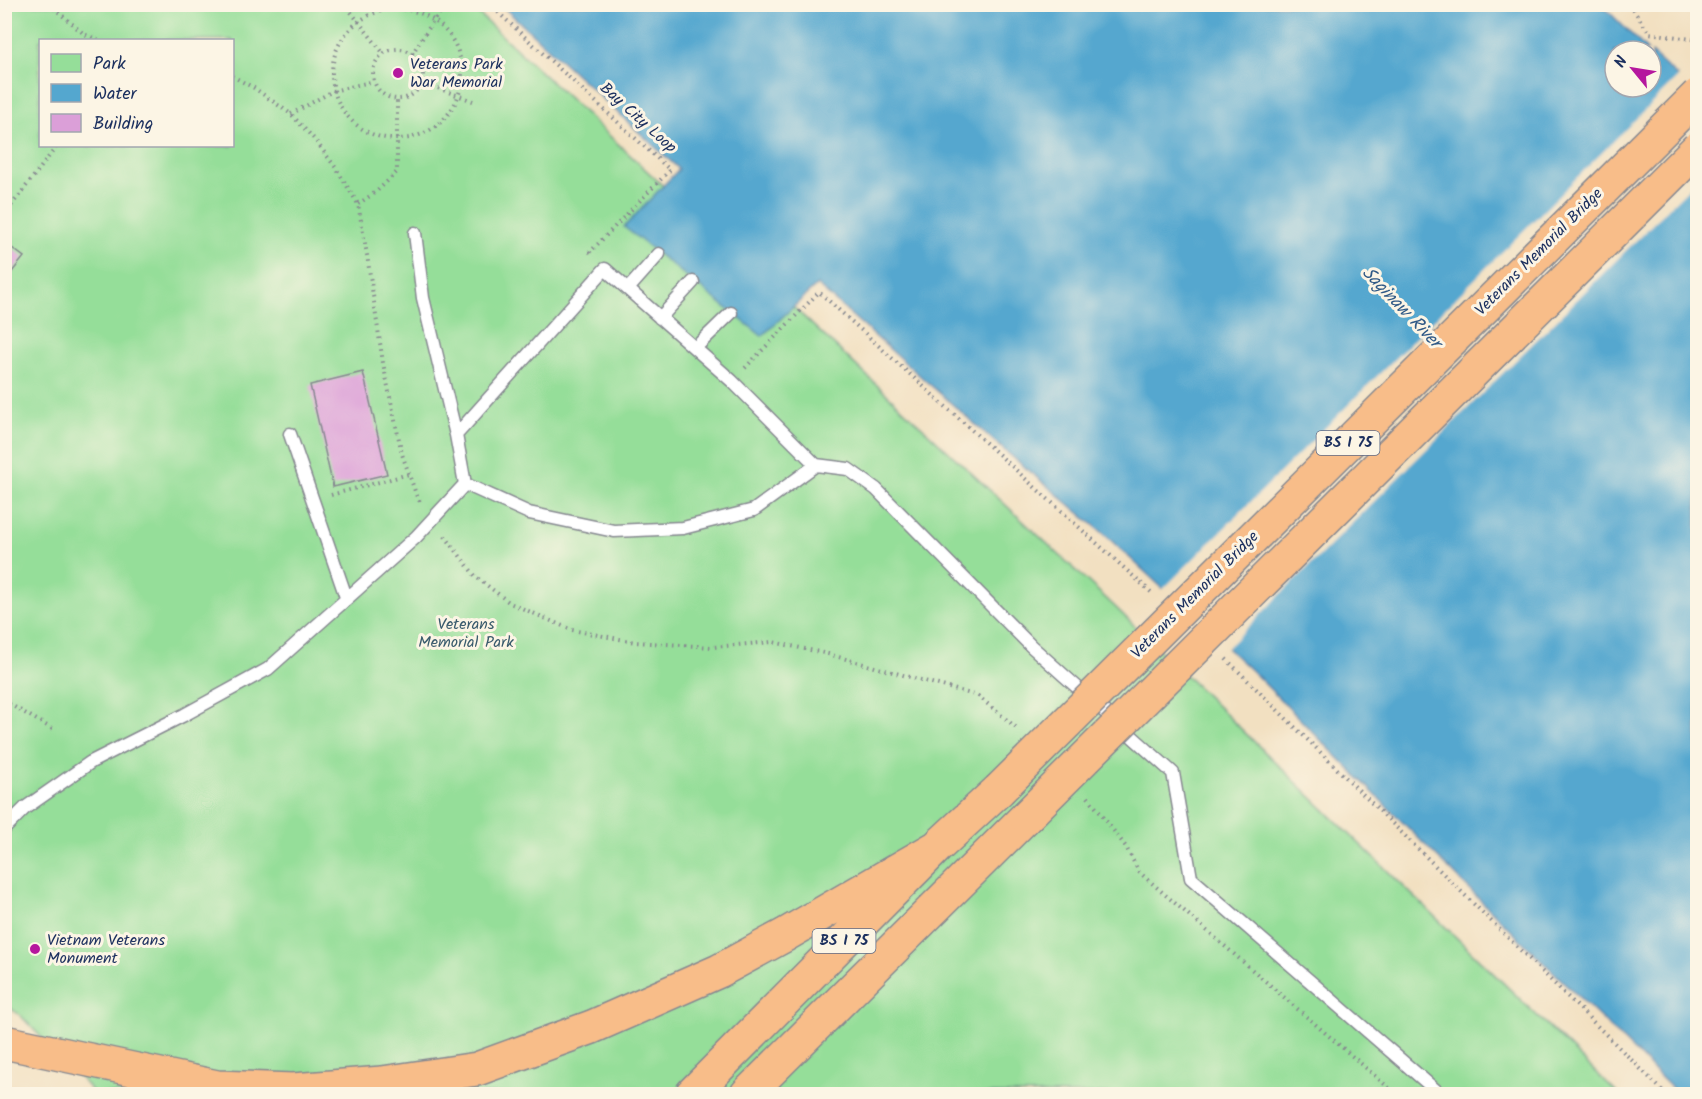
<svg xmlns="http://www.w3.org/2000/svg" width="1702" height="1099" font-family="Kalam,sans-serif">
  <rect width="100%" height="100%" fill="#fcf5e5"/>
  <filter id="ink" filterUnits="userSpaceOnUse"><feTurbulence type="fractalNoise" baseFrequency=".0167" numOctaves="2"/><feDisplacementMap in="SourceGraphic" scale="12" xChannelSelector="R" yChannelSelector="G"/><feConvolveMatrix kernelMatrix="1 2 1 2 8 2 1 2 1" color-interpolation-filters="sRGB"/></filter>
  <filter id="wash" filterUnits="userSpaceOnUse"><feTurbulence type="fractalNoise" baseFrequency=".008" numOctaves="4" result="noise"/><feDisplacementMap in="SourceGraphic" scale="24" xChannelSelector="R" yChannelSelector="G"/><feGaussianBlur stdDeviation="1.35" result="paint"/><feColorMatrix in="noise" values="0 0 0 0 0 0 0 0 0 0 0 0 0 0 0 0 0 1.4 0 .05"/><feComposite in="paint" operator="in"/></filter>
  <g filter="url(#wash)">
    <rect width="100%" height="100%" fill="#f2e0c1"/>
    <path fill="#95de99" stroke="#58867c" stroke-width="1.5" fill-rule="evenodd" d="M 5,5 L 469,5 L 1112,604 L 1618,1094 L 95,1094 L 21,1016 L 5,1004 ZM 40,40 L 232,40 L 232,146 L 40,146 Z"/>
    <path fill="#54a7cf" stroke="#386b96" stroke-width="1.5" d="M 501,5 L 1602,5 L 1648,51 L 1615,51 L 1615,87 L 1651,87 L 1651,53 L 1697,94 L 1697,1094 L 1678,1094 L 1478,898 L 1254,673 L 1102,532 L 1003,449 L 817,285 L 762,336 L 624,227 L 679,169 Z"/>
    <path fill="#f2e0c1" d="M 1680,75 L 1698,90 L 1697,180 L 1225,650 L 1161,591 Z"/>
    <g id="blocks">
      <path fill="#db9fd8" d="M 4,242 L 24,257 L 4,282 Z
        M 363,372 L 387,474 L 333,487 L 310,385 Z"/>
    </g>
  </g>
  <g filter="url(#ink)">
    <use href="#blocks" fill-opacity="0" stroke="#868890" stroke-width="1.5"/>
    <g fill="none" stroke-linecap="round" stroke-linejoin="round">
      <defs>
        <path id="service" d="M 628,289 L 659,254
          M 660,318 L 693,282
          M 695,348 L 731,313
          M 290,434 L 346,597
          M 456,435 L 605,269 L 732,381 L 816,465
          M 465,484 L 529,513 L 614,531 L 683,528 L 754,510 L 816,465 L 848,469 L 876,489 L 1031,646 L 1173,773 L 1191,878 L 1440,1094
          M 4,829 L 25,808 L 91,762 L 184,715 L 268,669 L 416,537 L 465,484 L 456,435 L 423,298 L 415,233"/>
        <path id="trunk" d="M 4,1042 L 217,1087 L 293,1090 L 382,1083 L 477,1069 L 592,1027 L 719,971 L 785,935 L 937,847
          M 692,1094 L 937,847 L 999,790
          M 747,1094 L 1026,817"/>
      </defs>
      <use href="#service" stroke="#868890" stroke-width="15"/>
      <use href="#trunk" stroke="#868890" stroke-width="36"/>
      <path stroke="#868890" stroke-width="4" stroke-dasharray="1.5 4.5" stroke-linecap="butt" d="M 49,4 L 84,34 L 98,40
        M 489,4 L 670,170 L 590,252 L 591,254
        M 1630,4 L 1649,33 L 1698,40
        M332 74a65 65 0 1 1 130 0a65 65 0 1 1-130 0Z
        M 351,12 L 384,54
        M373 74a25 25 0 1 1 50 0a25 25 0 1 1-50 0Z
        M 412,54 L 434,20 L 447,4
        M 232,76 L 254,88 L 291,114 L 315,140 L 336,168 L 358,204 L 367,255 L 383,363 L 402,454 L 417,497 L 421,503
        M 421,82 L 473,101
        M 291,114 L 333,91 L 374,81
        M 358,204 L 376,192 L 397,172 L 397,99
        M 4,215 L 57,146
        M 745,368 L 819,292 L 1153,594
        M 331,495 L 409,474
        M 445,536 L 476,577 L 510,603 L 572,630 L 635,642 L 712,647 L 773,642 L 828,654 L 978,696 L 1018,729
        M 1226,659 L 1666,1094
        M 4,701 L 54,730
        M 1088,797 L 1126,847 L 1139,872 L 1396,1094"/>
      <use href="#service" stroke="#fff" stroke-width="12"/>
      <use href="#trunk" stroke="#f8bd89" stroke-width="33"/>
      <defs>
        <path id="trunk-bridge" d="M 999,790 L 1698,95
          M 1026,817 L 1698,148"/>
      </defs>
      <use href="#trunk-bridge" stroke="#868890" stroke-width="36" stroke-linecap="butt"/>
      <use href="#trunk-bridge" stroke="#f8bd89" stroke-width="33"/>
    </g>
  </g>
  <g fill="#b5179e" stroke="#fcf5e5" stroke-width="2">
    <circle cx="398" cy="73" r="6"/>
    <circle cx="35" cy="949" r="6"/>
  </g>
  <g text-anchor="middle" dominant-baseline="central" stroke-width="6" stroke-linejoin="round" paint-order="stroke">
    <g fill="#fcf5e5" stroke="#5e6a86" stroke-width="1.5">
      <rect x="1316.5" y="431" width="63" height="24" rx="4.5"/>
      <rect x="812.5" y="929" width="63" height="24" rx="4.5"/>
    </g>
    <g font-size="15" font-weight="bold" fill="#1b2f5e">
      <text x="1348" y="443">BS I 75</text>
      <text x="844" y="941">BS I 75</text>
    </g>
    <g font-size="16" fill="#1b2f5e" stroke="#fcf5e5" text-anchor="start">
      <text x="410" y="64">Veterans Park<tspan x="410" dy="18">War Memorial</tspan></text>
      <text x="47" y="940">Vietnam Veterans<tspan x="47" dy="18">Monument</tspan></text>
    </g>
    <g font-size="16" fill="#1b2f5e" stroke="#fcf5e5">
      <text transform="translate(638 118) rotate(42)">Bay City Loop</text>
      <text transform="translate(1539 252) rotate(-45)">Veterans Memorial Bridge</text>
      <text transform="translate(1195 595) rotate(-45)">Veterans Memorial Bridge</text>
    </g>
    <g font-size="16" fill="#3a5b6d" stroke="#fcf5e5">
      <text x="466" y="624">Veterans<tspan x="466" dy="18">Memorial Park</tspan></text>
    </g>
    <g font-size="18" font-style="italic" fill="#2f5986" stroke="#fcf5e5">
      <text transform="translate(1401 308) rotate(46)">Saginaw River</text>
    </g>
  </g>
  <rect width="1702" height="1099" fill="none" stroke="#fcf5e5" stroke-width="24"/>
  <rect x="39" y="39" width="195" height="108" fill="#fcf5e5" stroke="#a2a6af" stroke-width="1.5"/>
  <rect x="51" y="54" width="30" height="18" fill="#95de99" stroke="#a2a6af" stroke-width="1.5"/>
  <text x="93" y="69" font-size="18" fill="#1b2f5e">Park</text>
  <rect x="51" y="84" width="30" height="18" fill="#54a7cf" stroke="#a2a6af" stroke-width="1.5"/>
  <text x="93" y="99" font-size="18" fill="#1b2f5e">Water</text>
  <rect x="51" y="114" width="30" height="18" fill="#db9fd8" stroke="#a2a6af" stroke-width="1.5"/>
  <text x="93" y="129" font-size="18" fill="#1b2f5e">Building</text>
  <g transform="translate(1633 69) rotate(300)"><circle r="28" fill="#fcf5e5" stroke="#a2a6af" stroke-width="1.5"/>
  <path d="M0-4.5L10 22L0 15L-10 22Z" fill="#b5179e"/>
  <text y="-9" font-size="16" font-weight="bold" text-anchor="middle" fill="#1b2f5e">N</text>
  </g>
</svg>
